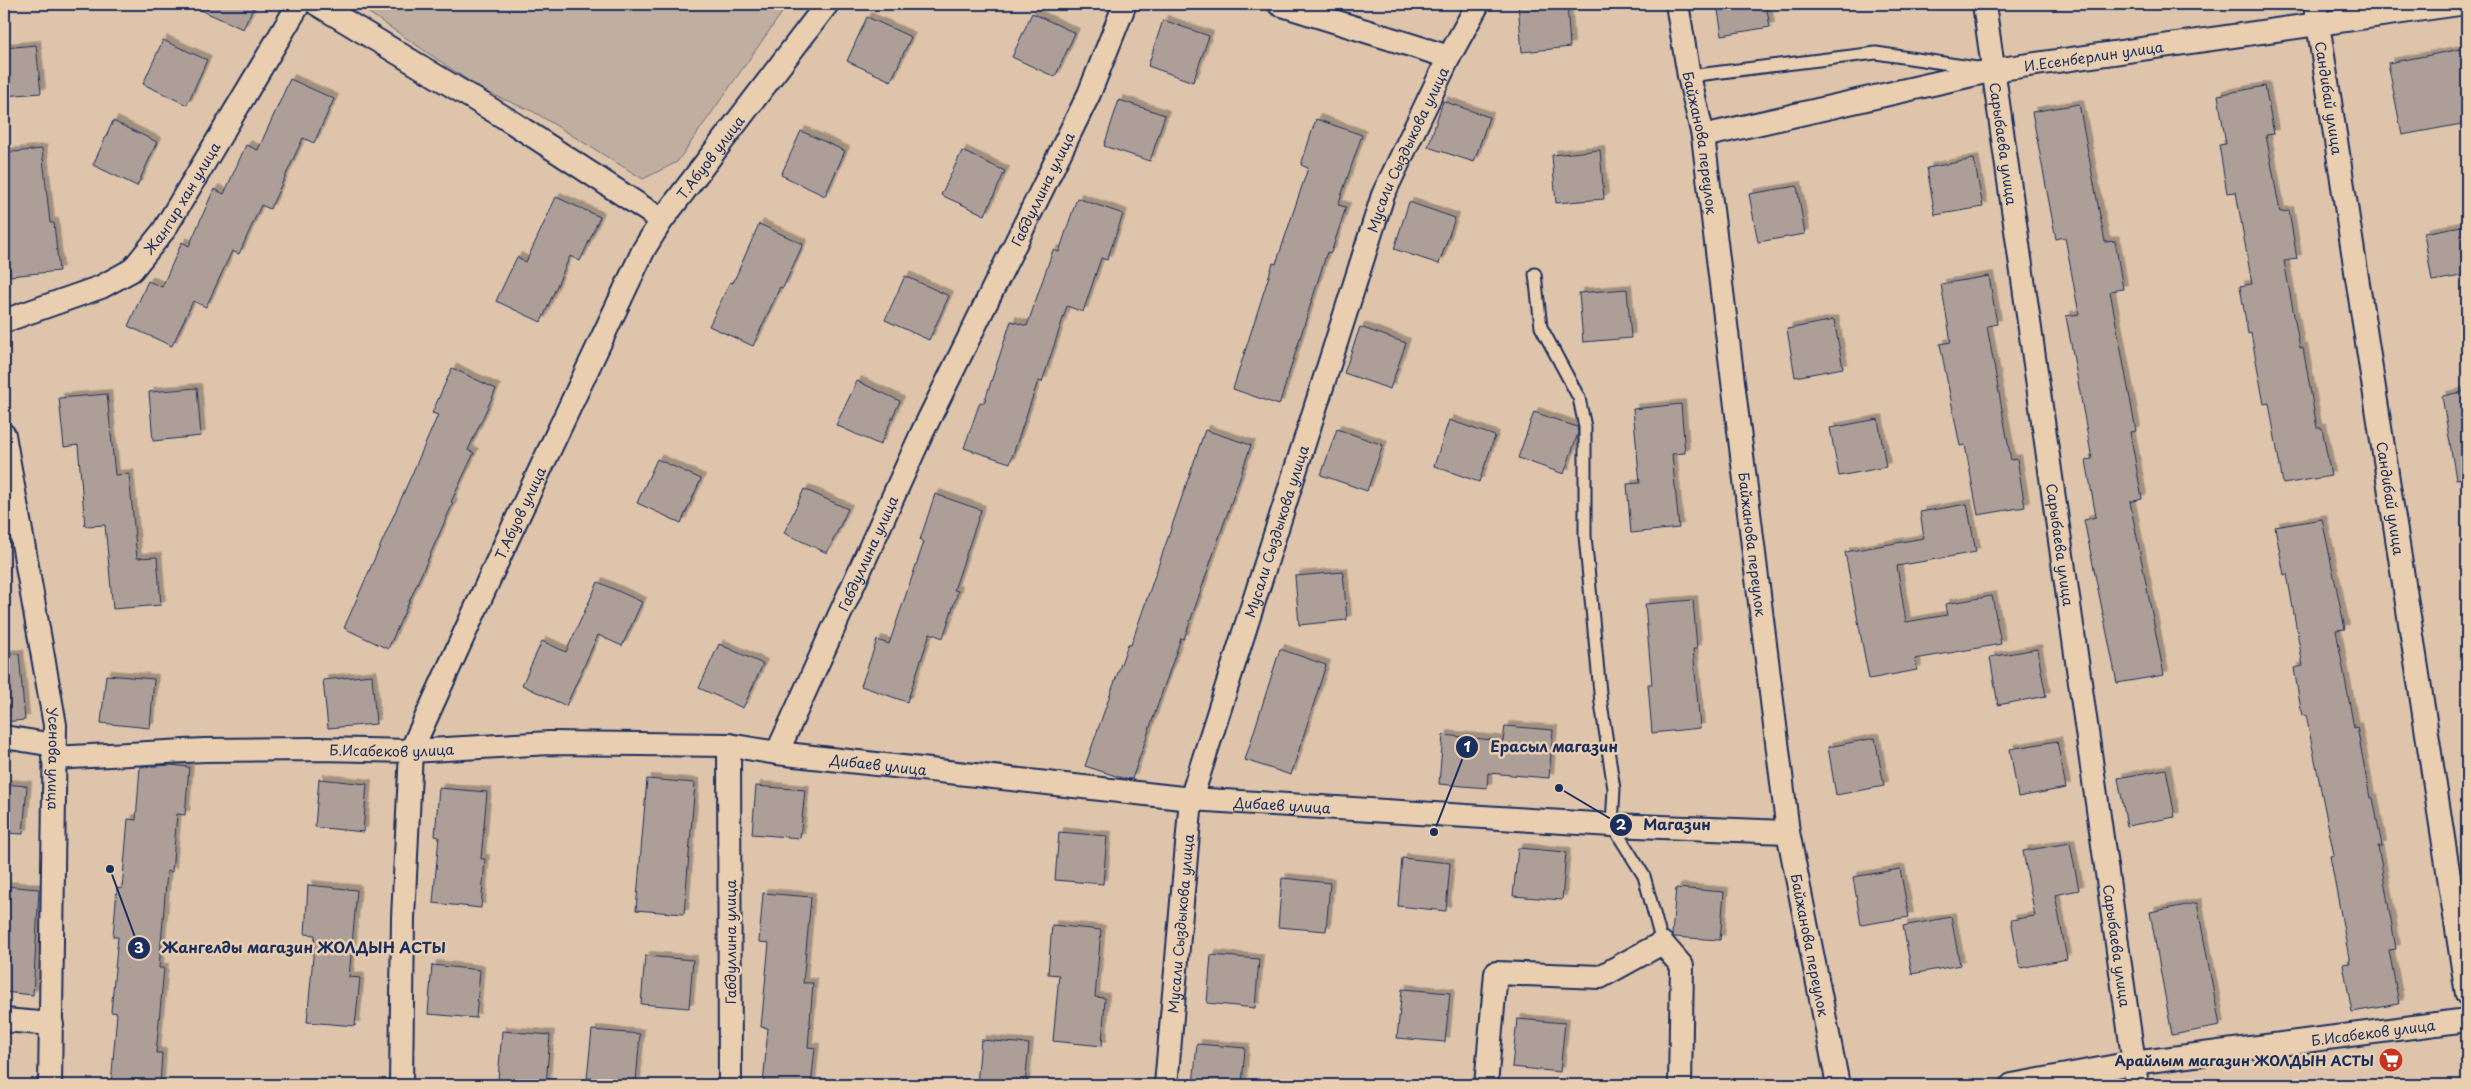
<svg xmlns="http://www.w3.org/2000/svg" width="2471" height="1089" font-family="'Playpen Sans',sans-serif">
  <defs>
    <filter id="shadow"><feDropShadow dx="4.5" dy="-4.5" stdDeviation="0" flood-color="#0004"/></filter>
  </defs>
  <rect width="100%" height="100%" fill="#ddc4ab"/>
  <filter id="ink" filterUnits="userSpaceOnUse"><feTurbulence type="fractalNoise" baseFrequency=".02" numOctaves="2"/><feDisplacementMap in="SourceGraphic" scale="10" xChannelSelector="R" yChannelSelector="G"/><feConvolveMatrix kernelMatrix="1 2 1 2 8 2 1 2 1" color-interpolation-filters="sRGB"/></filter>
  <g filter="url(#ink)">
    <path fill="#c0afa0" stroke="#6e6f7f" d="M 356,4 L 788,4 L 677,162 L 643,179 L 534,112 L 484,91 Z"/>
    <path fill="#ad9f98" stroke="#1b2f5e" filter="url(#shadow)" d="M 187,4 L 255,4 L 243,29 Z
      M 1518,4 L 1567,4 L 1570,47 L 1522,52 Z
      M 1717,4 L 1766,4 L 1770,27 L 1722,35 Z
      M 1032,13 L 1075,33 L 1055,77 L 1012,57 Z
      M 867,17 L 911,37 L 891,81 L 847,61 Z
      M 1163,20 L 1209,36 L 1193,82 L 1148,66 Z
      M 163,40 L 207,60 L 187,105 L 143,84 Z
      M 36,45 L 41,93 L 4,96 L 4,48 Z
      M 2467,48 L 2467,123 L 2402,135 L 2388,63 Z
      M 290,79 L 334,99 L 314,143 L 303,138 L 270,209 L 261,205 L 239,254 L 232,251 L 206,307 L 193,301 L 172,346 L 128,326 L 148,281 L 162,287 L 182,242 L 189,246 L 214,189 L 224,194 L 246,145 L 258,150 Z
      M 2265,86 L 2274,134 L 2266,135 L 2280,212 L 2289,211 L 2297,259 L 2284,261 L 2300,348 L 2303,348 L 2317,428 L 2322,428 L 2331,476 L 2283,484 L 2269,403 L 2264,404 L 2251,333 L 2248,334 L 2240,286 L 2252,284 L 2236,192 L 2227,193 L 2219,145 L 2226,144 L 2218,95 Z
      M 1119,100 L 1165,115 L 1150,161 L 1104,146 Z
      M 1443,101 L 1489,117 L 1474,162 L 1428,147 Z
      M 2079,104 L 2105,242 L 2115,241 L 2123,289 L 2110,291 L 2136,431 L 2130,432 L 2142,499 L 2130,502 L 2164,675 L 2117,683 L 2084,520 L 2096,517 L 2086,460 L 2092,459 L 2066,316 L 2079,314 L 2065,237 L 2056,239 L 2032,112 Z
      M 1316,119 L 1362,135 L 1338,205 L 1346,207 L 1331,253 L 1327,252 L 1279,405 L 1233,389 L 1273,263 L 1276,264 L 1308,168 L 1301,165 Z
      M 113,121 L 157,142 L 137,186 L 93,165 Z
      M 801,131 L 845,151 L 825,196 L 781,175 Z
      M 42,149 L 50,223 L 54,223 L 59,271 L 10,276 L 4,212 L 4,153 Z
      M 1600,150 L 1604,199 L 1556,203 L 1552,155 Z
      M 962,151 L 1005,171 L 985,215 L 941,195 Z
      M 1974,159 L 1983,207 L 1935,215 L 1927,168 Z
      M 1797,186 L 1805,234 L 1758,242 L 1749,194 Z
      M 556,197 L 600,217 L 580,261 L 570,256 L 541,322 L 496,301 L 517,257 L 526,262 Z
      M 1077,198 L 1123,214 L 1107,260 L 1101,258 L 1083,312 L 1067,306 L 1042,382 L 1038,381 L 1010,463 L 964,448 L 980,402 L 984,403 L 1011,321 L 1027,326 L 1053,250 L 1059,252 Z
      M 1409,202 L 1455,218 L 1439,264 L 1394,249 Z
      M 759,224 L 803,244 L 783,288 L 780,287 L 753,346 L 709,326 L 730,282 L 733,283 Z
      M 2467,225 L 2467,275 L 2432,281 L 2424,233 Z
      M 905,276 L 949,296 L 929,340 L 885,320 Z
      M 1989,276 L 1997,324 L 1987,326 L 2011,460 L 2017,459 L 2025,507 L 1978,515 L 1965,445 L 1960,446 L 1940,344 L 1951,342 L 1941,284 Z
      M 1627,289 L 1631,338 L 1583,342 L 1579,293 Z
      M 1834,320 L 1843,368 L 1795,377 L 1787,329 Z
      M 1360,327 L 1406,343 L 1390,389 L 1344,373 Z
      M 452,368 L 496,389 L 468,450 L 474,453 L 451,502 L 453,503 L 388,649 L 344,628 L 438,415 L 432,413 Z
      M 857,381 L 900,401 L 880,445 L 836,425 Z
      M 197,388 L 201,436 L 153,441 L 149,392 Z
      M 2467,391 L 2467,478 L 2456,479 L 2442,396 Z
      M 107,394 L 115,475 L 129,474 L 137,558 L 157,557 L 161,605 L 113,609 L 105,525 L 85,526 L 78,445 L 64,447 L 59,398 Z
      M 1681,404 L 1685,453 L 1672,454 L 1679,528 L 1631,533 L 1627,484 L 1640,483 L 1633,409 Z
      M 1534,412 L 1577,427 L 1578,433 L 1564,474 L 1518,458 Z
      M 1878,419 L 1886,467 L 1839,476 L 1830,428 Z
      M 1449,420 L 1495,436 L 1479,482 L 1434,466 Z
      M 1337,429 L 1383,445 L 1367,491 L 1321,475 Z
      M 1205,430 L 1251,445 L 1184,639 L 1181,638 L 1132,779 L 1122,778 L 1085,766 L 1128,644 L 1131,645 Z
      M 657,459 L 701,479 L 681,523 L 637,503 Z
      M 804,489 L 848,509 L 827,553 L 784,533 Z
      M 935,494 L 981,510 L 954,590 L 958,591 L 943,638 L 930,633 L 907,702 L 861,686 L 877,640 L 889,644 L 924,542 L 920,540 Z
      M 1967,504 L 1976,552 L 1897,566 L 1906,622 L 1947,615 L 1945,604 L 1992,596 L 2001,644 L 1915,659 L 1917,670 L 1869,679 L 1845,552 L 1924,538 L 1920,512 Z
      M 2322,519 L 2345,629 L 2336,630 L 2354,728 L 2357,727 L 2370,798 L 2373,798 L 2382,846 L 2378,846 L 2396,949 L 2389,950 L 2399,1004 L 2352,1012 L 2343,964 L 2350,963 L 2330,856 L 2334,855 L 2306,715 L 2302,716 L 2294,668 L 2303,666 L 2287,574 L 2284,575 L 2275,527 Z
      M 1343,572 L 1347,620 L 1299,625 L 1295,576 Z
      M 598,582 L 642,602 L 622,646 L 598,635 L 566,706 L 522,685 L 542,641 L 566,652 Z
      M 1693,600 L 1697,649 L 1693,649 L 1700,728 L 1652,733 L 1648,684 L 1652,684 L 1645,604 Z
      M 719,644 L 763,664 L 743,708 L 699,688 Z
      M 1280,649 L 1326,665 L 1291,775 L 1245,760 Z
      M 2037,649 L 2046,696 L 1998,705 L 1990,657 Z
      M 19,654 L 25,720 L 4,722 L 4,655 Z
      M 106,675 L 154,679 L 150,728 L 101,723 Z
      M 372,675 L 376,724 L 328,728 L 323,680 Z
      M 1505,726 L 1553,730 L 1549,778 L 1488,773 L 1487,788 L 1439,784 L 1443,735 L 1503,741 Z
      M 1875,738 L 1884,786 L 1836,795 L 1828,747 Z
      M 2057,741 L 2066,788 L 2018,797 L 2010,749 Z
      M 171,765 L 189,767 L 185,815 L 177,814 L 172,872 L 167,871 L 159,968 L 164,968 L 156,1053 L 162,1053 L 160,1085 L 111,1085 L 117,1013 L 111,1012 L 118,937 L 113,937 L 117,888 L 122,889 L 128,819 L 136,820 L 140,767 Z
      M 2166,769 L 2175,817 L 2127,826 L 2118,778 Z
      M 319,779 L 367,784 L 363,832 L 315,827 Z
      M 647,779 L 695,783 L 684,914 L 636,910 Z
      M 4,784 L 27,786 L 23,834 L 4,833 Z
      M 756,786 L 805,790 L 800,838 L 752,834 Z
      M 439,788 L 487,792 L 481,859 L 485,859 L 481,908 L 433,903 L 439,837 L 435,836 Z
      M 1059,832 L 1107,836 L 1103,884 L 1055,880 Z
      M 2070,843 L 2079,890 L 2055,895 L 2067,959 L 2020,968 L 2011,920 L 2035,916 L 2023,851 Z
      M 1518,848 L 1566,852 L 1562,900 L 1513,896 Z
      M 1402,858 L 1450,863 L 1446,911 L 1398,906 Z
      M 1900,869 L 1909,917 L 1861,925 L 1853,877 Z
      M 1282,878 L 1330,883 L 1326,931 L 1278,927 Z
      M 308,885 L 357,890 L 349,977 L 360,978 L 355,1026 L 307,1022 L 315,935 L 305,934 Z
      M 4,886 L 39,889 L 33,995 L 4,992 Z
      M 1676,888 L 1724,892 L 1720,940 L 1674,937 L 1672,934 Z
      M 763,893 L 811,897 L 803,983 L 813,983 L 808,1047 L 815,1048 L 811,1085 L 763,1085 L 768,1028 L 761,1027 L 769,943 L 759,942 Z
      M 2197,903 L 2220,1026 L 2172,1035 L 2150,912 Z
      M 1951,917 L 1960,965 L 1912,974 L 1903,926 Z
      M 1052,925 L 1101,930 L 1095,997 L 1105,998 L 1102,1046 L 1053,1041 L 1059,975 L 1048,974 Z
      M 1211,955 L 1259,959 L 1255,1008 L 1207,1003 Z
      M 645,956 L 693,960 L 689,1008 L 641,1004 Z
      M 432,965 L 480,970 L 476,1018 L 428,1014 Z
      M 1402,989 L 1450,993 L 1445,1042 L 1397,1038 Z
      M 1517,1019 L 1565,1023 L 1560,1072 L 1512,1067 Z
      M 592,1030 L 640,1034 L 636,1082 L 587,1078 Z
      M 502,1031 L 550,1035 L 546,1084 L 498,1079 Z
      M 981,1040 L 1029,1044 L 1025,1085 L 977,1085 Z
      M 1197,1044 L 1245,1048 L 1242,1085 L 1193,1085 Z"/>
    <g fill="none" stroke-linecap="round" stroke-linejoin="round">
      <defs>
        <path id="lane" d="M 1689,76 L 1876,53 L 1977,68
          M 1535,274 L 1541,327 L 1579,398 L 1585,427 L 1585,536 L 1601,703 L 1614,789 L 1612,825 L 1644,876 L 1662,943"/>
        <g id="street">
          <path d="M 317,4 L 507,119 L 662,220"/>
          <path d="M 1279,4 L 1449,57"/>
          <path id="s1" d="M 1677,4 L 1689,76 L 1703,136 L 1788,832 L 1838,1085"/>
          <path id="s2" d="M 1984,4 L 2137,1085"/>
          <path id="s3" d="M 2315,4 L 2467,994"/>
          <path id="s4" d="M 1703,136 L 1994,70 L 2459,4"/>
          <path id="s5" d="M 4,321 L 101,287 L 132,270 L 164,230 L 299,4"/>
          <path id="s6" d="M 4,435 L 55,725 L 50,1085"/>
          <path d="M 4,737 L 54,745"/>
          <path id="s7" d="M 777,753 L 1191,799 L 1612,825 L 1788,832"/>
          <path id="s8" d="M 53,758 L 204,750 L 321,749 L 411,751 L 550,743 L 729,745"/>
          <path d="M 4,1020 L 52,1024"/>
          <path id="s9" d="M 401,1085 L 403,918 L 411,751 L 507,540 L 644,249 L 662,220 L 827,4"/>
          <path id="s10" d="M 730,1085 L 729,745 L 777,753 L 922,433 L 1089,94 L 1125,4"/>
          <path id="s11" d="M 1166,1085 L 1191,799 L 1383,195 L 1449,57 L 1478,4"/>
          <path d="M 1486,1085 L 1496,973 L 1600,977 L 1662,943 L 1682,966 L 1680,1085"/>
          <path id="s12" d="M 2012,1085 L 2133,1063 L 2467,1020"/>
        </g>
      </defs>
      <use href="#lane" stroke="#1b2f5e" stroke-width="15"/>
      <use href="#street" stroke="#1b2f5e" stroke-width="26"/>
      <use href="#lane" stroke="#e9ceb0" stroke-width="11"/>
      <use href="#street" stroke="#e9ceb0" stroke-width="22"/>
    </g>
  </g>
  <defs>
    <symbol id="supermarket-disc" viewBox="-11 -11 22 22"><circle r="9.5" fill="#c8321e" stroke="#e9ceb0"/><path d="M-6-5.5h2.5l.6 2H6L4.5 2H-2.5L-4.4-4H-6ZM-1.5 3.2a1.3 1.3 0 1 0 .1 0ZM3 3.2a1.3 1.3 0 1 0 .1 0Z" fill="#fff"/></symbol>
  </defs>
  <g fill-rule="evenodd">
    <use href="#supermarket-disc" x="2377" y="1046" width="28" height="28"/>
  </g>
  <g text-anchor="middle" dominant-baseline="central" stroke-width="5" stroke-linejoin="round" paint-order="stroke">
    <g font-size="14" fill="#1b2f5e" stroke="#e9ceb0">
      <text stroke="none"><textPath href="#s4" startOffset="399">И.Есенберлин улица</textPath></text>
      <text stroke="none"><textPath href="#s3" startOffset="95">Сандибай улица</textPath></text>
      <text stroke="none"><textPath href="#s2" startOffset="141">Сарыбаева улица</textPath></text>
      <text stroke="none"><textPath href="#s1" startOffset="141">Байжанова переулок</textPath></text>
      <text stroke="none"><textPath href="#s11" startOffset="972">Мусали Сыздыкова улица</textPath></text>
      <text stroke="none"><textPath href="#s9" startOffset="1001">Т.Абуов улица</textPath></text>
      <text stroke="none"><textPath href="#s10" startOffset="1012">Габдуллина улица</textPath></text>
      <text stroke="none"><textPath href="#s5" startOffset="226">Жангир хан улица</textPath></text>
      <text stroke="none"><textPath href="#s3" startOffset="500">Сандибай улица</textPath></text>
      <text stroke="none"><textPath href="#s9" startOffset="596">Т.Абуов улица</textPath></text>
      <text stroke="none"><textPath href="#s11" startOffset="568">Мусали Сыздыкова улица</textPath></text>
      <text stroke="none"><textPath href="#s1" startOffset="546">Байжанова переулок</textPath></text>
      <text stroke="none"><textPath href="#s2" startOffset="546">Сарыбаева улица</textPath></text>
      <text stroke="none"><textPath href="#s10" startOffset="608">Габдуллина улица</textPath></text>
      <text stroke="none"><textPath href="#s8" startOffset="339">Б.Исабеков улица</textPath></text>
      <text stroke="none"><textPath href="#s6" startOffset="328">Усенова улица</textPath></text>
      <text stroke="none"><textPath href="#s7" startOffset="102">Дибаев улица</textPath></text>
      <text stroke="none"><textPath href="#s7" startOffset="508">Дибаев улица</textPath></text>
      <text stroke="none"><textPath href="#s11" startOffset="162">Мусали Сыздыкова улица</textPath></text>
      <text transform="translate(730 942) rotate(-90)">Габдуллина улица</text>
      <text stroke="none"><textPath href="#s1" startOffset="951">Байжанова переулок</textPath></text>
      <text stroke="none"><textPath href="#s2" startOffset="951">Сарыбаева улица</textPath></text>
      <text stroke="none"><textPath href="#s12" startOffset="365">Б.Исабеков улица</textPath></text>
    </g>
    <g font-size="14" font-weight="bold" fill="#1b2f5e" stroke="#e9ceb0" text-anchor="end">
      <text x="2374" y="1060">Арайлым магазин ЖОЛДЫН АСТЫ</text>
    </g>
  </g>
  <path fill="none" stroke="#1b2f5e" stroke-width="2" d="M1434 832L1467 747M1559 788L1621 825M110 869L139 948"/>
  <g fill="#1b2f5e" stroke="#e9ceb0" stroke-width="2">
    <circle cx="1434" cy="832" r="5"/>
    <circle cx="1559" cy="788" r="5"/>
    <circle cx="110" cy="869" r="5"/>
    <circle cx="1467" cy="747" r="12"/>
    <circle cx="1621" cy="825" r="12"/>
    <circle cx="139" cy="948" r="12"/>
  </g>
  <g font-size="15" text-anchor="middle" font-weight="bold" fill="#fff">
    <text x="1467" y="752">1</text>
    <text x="1621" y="830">2</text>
    <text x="139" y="953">3</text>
  </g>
  <g font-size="15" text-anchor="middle" font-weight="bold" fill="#1b2f5e" stroke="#e9ceb0" stroke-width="5" stroke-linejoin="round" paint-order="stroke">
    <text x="1554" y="752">Ерасыл магазин</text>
    <text x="1677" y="830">Магазин</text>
    <text x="304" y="953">Жангелды магазин ЖОЛДЫН АСТЫ</text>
  </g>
  <rect width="2471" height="1089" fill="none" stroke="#e9ceb0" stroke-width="20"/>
  <rect x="10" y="10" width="2451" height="1069" fill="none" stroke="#1b2f5e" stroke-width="2" filter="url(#ink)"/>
</svg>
